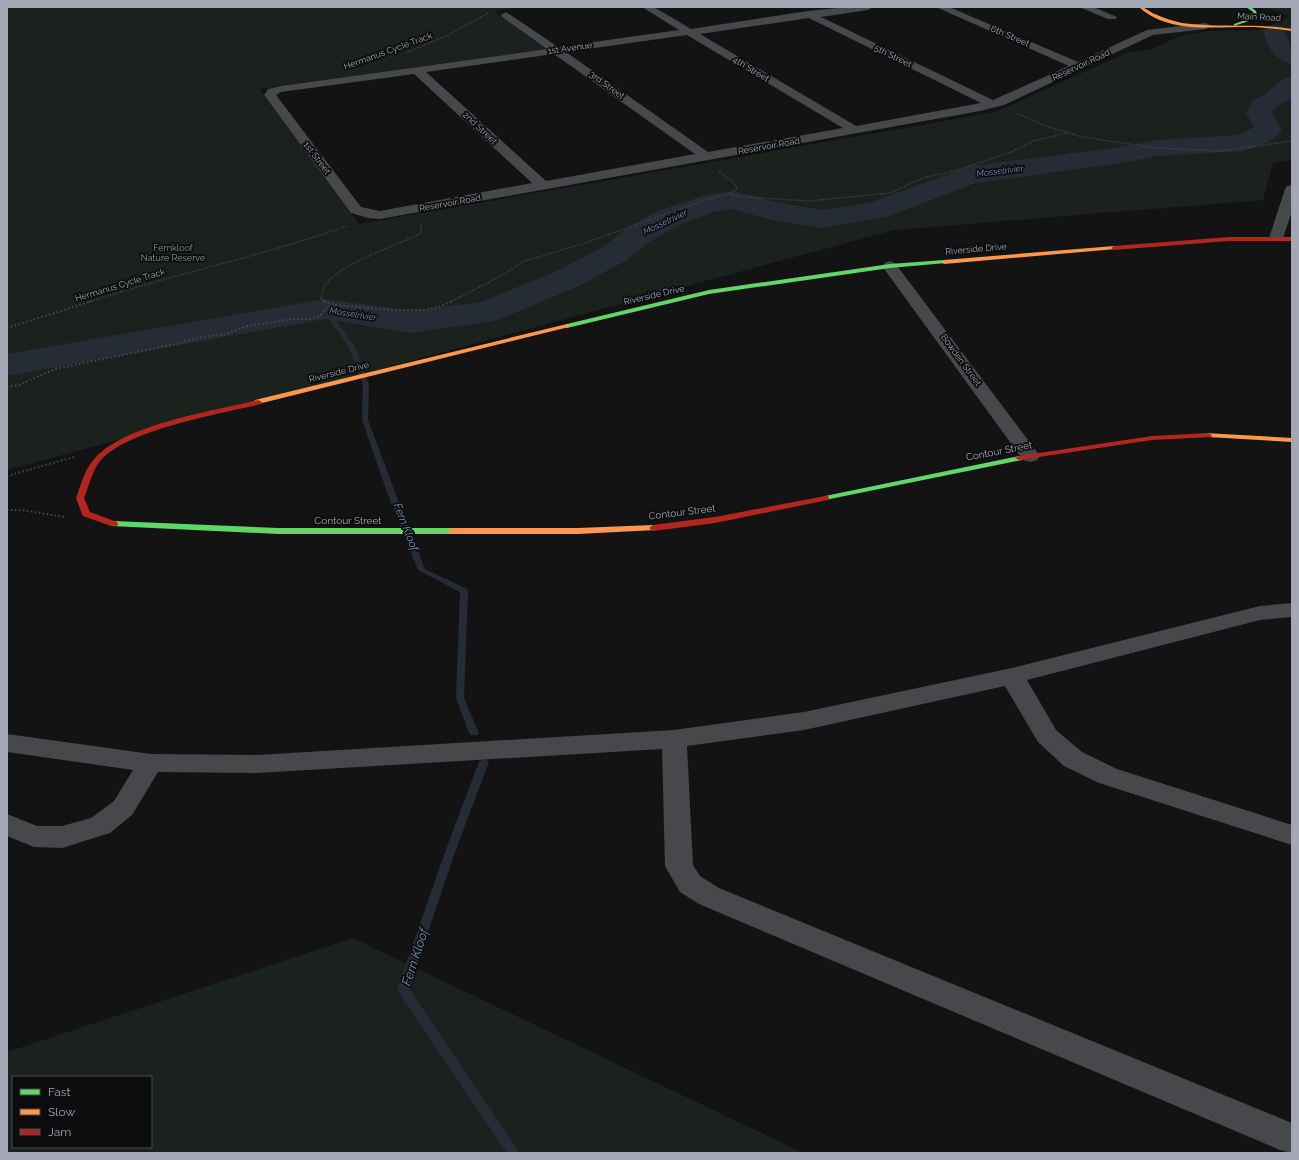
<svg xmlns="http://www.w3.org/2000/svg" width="1299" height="1160" font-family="Raleway,sans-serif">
  <rect width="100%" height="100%" fill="#131313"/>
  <path fill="#1b221d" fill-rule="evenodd" d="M 7,7 L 519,7 L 494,11 L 546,49 L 259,89 L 359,224 L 995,112 L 1126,53 L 1151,49 L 1183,35 L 1209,31 L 1261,30 L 1291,16 L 1264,7 L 1292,7 L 1292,159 L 1291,160 L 1273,163 L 1263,200 L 894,230 L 7,470 Z
    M 353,938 L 803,1153 L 7,1153 L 7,1052 ZM 13,1077 L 151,1077 L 151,1147 L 13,1147 Z"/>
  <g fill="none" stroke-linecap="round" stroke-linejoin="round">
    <path fill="#262c35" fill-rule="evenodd" d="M 325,307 L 327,308 L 355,347 L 369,385 L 368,420 L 395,492 L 425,569 L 467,589 L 468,591 L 464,698 L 479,733 L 477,735 L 471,735 L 469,733 L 456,698 L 460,592 L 418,570 L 387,492 L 362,420 L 363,385 L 349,347 L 322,309 Z
      M 484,759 L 487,760 L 489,762 L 455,852 L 409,989 L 520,1153 L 507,1153 L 397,990 L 445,852 L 479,762 L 481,760 Z"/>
    <path fill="#262c35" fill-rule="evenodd" d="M 1274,25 L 1282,27 C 1290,39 1292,50 1292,64 C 1273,59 1269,49 1263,32 L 1266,27 Z
      M 1292,77 L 1292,97 L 1273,110 L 1272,113 L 1282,130 C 1275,141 1257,148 1244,151 L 1157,156 L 1121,163 L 976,183 L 886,217 L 821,228 L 772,220 L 732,209 L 712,212 L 680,225 L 651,241 L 625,261 L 579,286 L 500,319 L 488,322 L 410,333 L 325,319 L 7,376 L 7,354 L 325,299 L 410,311 L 481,302 L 555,272 L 603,247 L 629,227 L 658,211 L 706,195 L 733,191 L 775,202 L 821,210 L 869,203 L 971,166 L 1121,147 L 1157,140 L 1238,135 L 1254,127 L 1246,113 L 1252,101 L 1265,94 L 1283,79 Z"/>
    <path stroke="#48494e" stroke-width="1.5" stroke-dasharray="1 1.5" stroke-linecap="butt" d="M 406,53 L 448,35 L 488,13
      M 1018,114 L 1046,126 L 1082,137 L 1157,148 L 1221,151 L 1292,141
      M 719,172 C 726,177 734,180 737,189 L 729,194
      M 89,302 C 174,274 262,256 347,226
      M 326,302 L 321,299 C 322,295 323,290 324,287 C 338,263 396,247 421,233 L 421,225
      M 450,302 L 501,276 L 522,262 L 585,243 L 708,199 L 729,194 L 745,197 L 808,201 L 890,193 L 923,178 L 955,171 L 1011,152 L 1033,141 L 1068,133"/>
    <path stroke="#48494e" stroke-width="2" stroke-dasharray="1.5 2.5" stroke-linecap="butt" d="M 324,301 L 336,305 L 393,310 L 424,310 L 439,307 L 452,301
      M 7,328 L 92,301
      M 7,387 L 19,385 L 55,369 L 176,344 L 206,336 L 223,335 L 247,326 L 293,319 L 311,319 L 320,316 L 325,309 L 336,305
      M 7,476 L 74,457
      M 7,510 L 22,510 L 64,517"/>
    <path fill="#47484c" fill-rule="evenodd" d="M 642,7 L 654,7 L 691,29 L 808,11 L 847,7 L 873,7 L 868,10 L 821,17 L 993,100 L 1069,66 L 936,7 L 949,7 L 1078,62 L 1147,30 L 1206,23 L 1211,26 L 1206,29 L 1153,35 L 1004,105 L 980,111 L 380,219 L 368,218 L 351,213 L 264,95 L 268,89 L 281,86 L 547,49 L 502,17 L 501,15 L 506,12 L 558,47 L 679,30 ZM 809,18 L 981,103 L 856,126 L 700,34 ZM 687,35 L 843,128 L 708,152 L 566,52 ZM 554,54 L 695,154 L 546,181 L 426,72 ZM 414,74 L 532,183 L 380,211 L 361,207 L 276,95 L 281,92 Z
      M 1079,7 L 1093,7 L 1117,17 L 1116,19 L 1108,19 Z
      M 1292,185 L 1292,211 L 1283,238 L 1281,241 L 1271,241 L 1269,238 L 1285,189 L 1287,186 Z
      M 890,261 L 895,263 L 1037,452 L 1040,456 L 1037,460 L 1030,462 L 1023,460 L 882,266 L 885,263 Z
      M 1292,603 L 1292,617 L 1260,620 L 1027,680 L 1056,730 L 1082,752 L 1117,769 L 1292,825 L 1292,845 L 1099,783 L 1064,766 L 1038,742 L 1005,686 L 804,730 L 687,746 L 693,865 L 700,876 L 719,888 L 1292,1123 L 1292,1153 L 1280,1150 L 699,904 L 680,892 L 665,866 L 662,749 L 257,773 L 158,772 L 132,815 L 110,833 L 62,848 L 34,847 L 7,836 L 7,814 L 37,826 L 62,826 L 91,818 L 114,801 L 133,770 L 7,752 L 7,734 L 151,754 L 257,755 L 674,730 L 804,712 L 1012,668 L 1260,606 Z"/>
    <path fill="#63d668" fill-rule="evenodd" d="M 1246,7 L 1251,7 L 1256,11 L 1258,18 L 1234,26 L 1234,24 L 1254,17 L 1253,12 Z
      M 944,260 L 946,261 L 946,263 L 890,268 L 709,294 L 567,328 L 564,326 L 567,324 L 709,290 L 890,264 Z
      M 1019,456 L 1022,456 L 1023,458 L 1022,460 L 825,500 L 821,498 L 825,496 Z
      M 114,521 L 278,528 L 451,528 L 455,531 L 451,534 L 278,534 L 111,526 L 110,524 L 111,522 Z"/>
    <path fill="#ff974d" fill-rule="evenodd" d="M 1139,7 C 1146,7 1149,12 1155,14 C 1163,18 1173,21 1182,23 C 1218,28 1255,23 1292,29 L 1292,31 C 1280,29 1267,28 1255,27 C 1217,26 1170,35 1139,7 Z
      M 1114,246 L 1116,247 L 1116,249 L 944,264 L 941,262 L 944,260 Z
      M 567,324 L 570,326 L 569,327 L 258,404 L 254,402 L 255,400 Z
      M 1205,433 L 1292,438 L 1292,442 L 1208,437 L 1204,435 Z
      M 653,525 L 656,526 L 657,528 L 656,530 L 578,534 L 451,534 L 447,531 L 451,528 L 578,528 Z"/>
    <path fill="#b3261e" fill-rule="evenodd" d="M 1229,237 L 1292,237 L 1292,241 L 1229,241 L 1114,250 L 1111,248 L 1114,246 Z
      M 258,400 L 262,402 L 261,404 C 219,414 128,429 100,461 C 92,471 89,486 84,498 L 90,512 L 117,522 L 118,524 L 117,526 L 111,526 L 83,516 L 82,514 L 76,498 C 81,484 85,468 96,457 C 127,424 213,411 258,400 Z
      M 1208,433 L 1212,435 L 1211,437 L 1152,440 L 1019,460 L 1015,458 L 1019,456 L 1152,436 Z
      M 825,496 L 828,496 L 829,498 L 828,500 L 715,523 L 653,531 L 649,528 L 653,525 L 715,517 Z"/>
  </g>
  <g text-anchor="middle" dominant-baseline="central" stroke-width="3.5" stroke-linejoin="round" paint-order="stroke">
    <g font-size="9" fill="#a2a6b5" stroke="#0d0d0f">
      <text transform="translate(1259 17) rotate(3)">Main Road</text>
      <text transform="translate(1010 36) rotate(23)">6th Street</text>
      <text transform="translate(570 48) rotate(-8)">1st Avenue</text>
      <text transform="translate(388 51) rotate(-20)">Hermanus Cycle Track</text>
      <text transform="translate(893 56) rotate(26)">5th Street</text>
      <text transform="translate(1081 65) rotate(-25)">Reservoir Road</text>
      <text transform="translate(751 69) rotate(31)">4th Street</text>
      <text transform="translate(607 85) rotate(36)">3rd Street</text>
      <text transform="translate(480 128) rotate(43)">2nd Street</text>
      <text transform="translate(769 146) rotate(-10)">Reservoir Road</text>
      <text transform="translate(317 158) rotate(53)">1st Street</text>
      <text transform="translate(450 203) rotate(-10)">Reservoir Road</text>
      <text transform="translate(976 249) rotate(-5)">Riverside Drive</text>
      <text transform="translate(120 285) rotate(-17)">Hermanus Cycle Track</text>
      <text transform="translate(654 295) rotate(-13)">Riverside Drive</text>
      <text transform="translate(961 360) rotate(54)">Bowden Street</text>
      <text transform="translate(339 372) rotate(-14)">Riverside Drive</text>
    </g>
    <g font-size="9" font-style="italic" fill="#7691b4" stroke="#0d0d0f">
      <text transform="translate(1000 171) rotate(-7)">Mosselrivier</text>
      <text transform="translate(665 222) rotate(-25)">Mosselrivier</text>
      <text transform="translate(353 314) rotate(9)">Mosselrivier</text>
    </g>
    <g font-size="9" fill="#78a27f" stroke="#0d0d0f">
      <text x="173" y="248">Fernkloof<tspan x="173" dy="10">Nature Reserve</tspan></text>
    </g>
    <g font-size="10" fill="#a2a6b5" stroke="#0d0d0f">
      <text transform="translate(999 451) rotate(-11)">Contour Street</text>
      <text transform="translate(682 512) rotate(-7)">Contour Street</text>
      <text x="348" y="520">Contour Street</text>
    </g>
    <g font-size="11" font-style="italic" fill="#7691b4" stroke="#0d0d0f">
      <text transform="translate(406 527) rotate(69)">Fern Kloof</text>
    </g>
    <g font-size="13" font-style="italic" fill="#7691b4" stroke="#0d0d0f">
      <text transform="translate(415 957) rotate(-72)">Fern Kloof</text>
    </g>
  </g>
  <rect width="1299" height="1160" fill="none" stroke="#a2a6b5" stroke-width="16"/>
  <rect x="12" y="1076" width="140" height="72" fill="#0d0d0f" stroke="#494a51"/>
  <rect x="20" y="1089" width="20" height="6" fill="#63d668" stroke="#494a51"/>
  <text x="48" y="1096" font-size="12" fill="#a2a6b5">Fast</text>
  <rect x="20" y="1109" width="20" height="6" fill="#ff974d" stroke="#494a51"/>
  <text x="48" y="1116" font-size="12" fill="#a2a6b5">Slow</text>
  <rect x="20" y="1129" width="20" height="6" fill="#b3261e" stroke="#494a51"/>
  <text x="48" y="1136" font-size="12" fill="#a2a6b5">Jam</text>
</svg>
